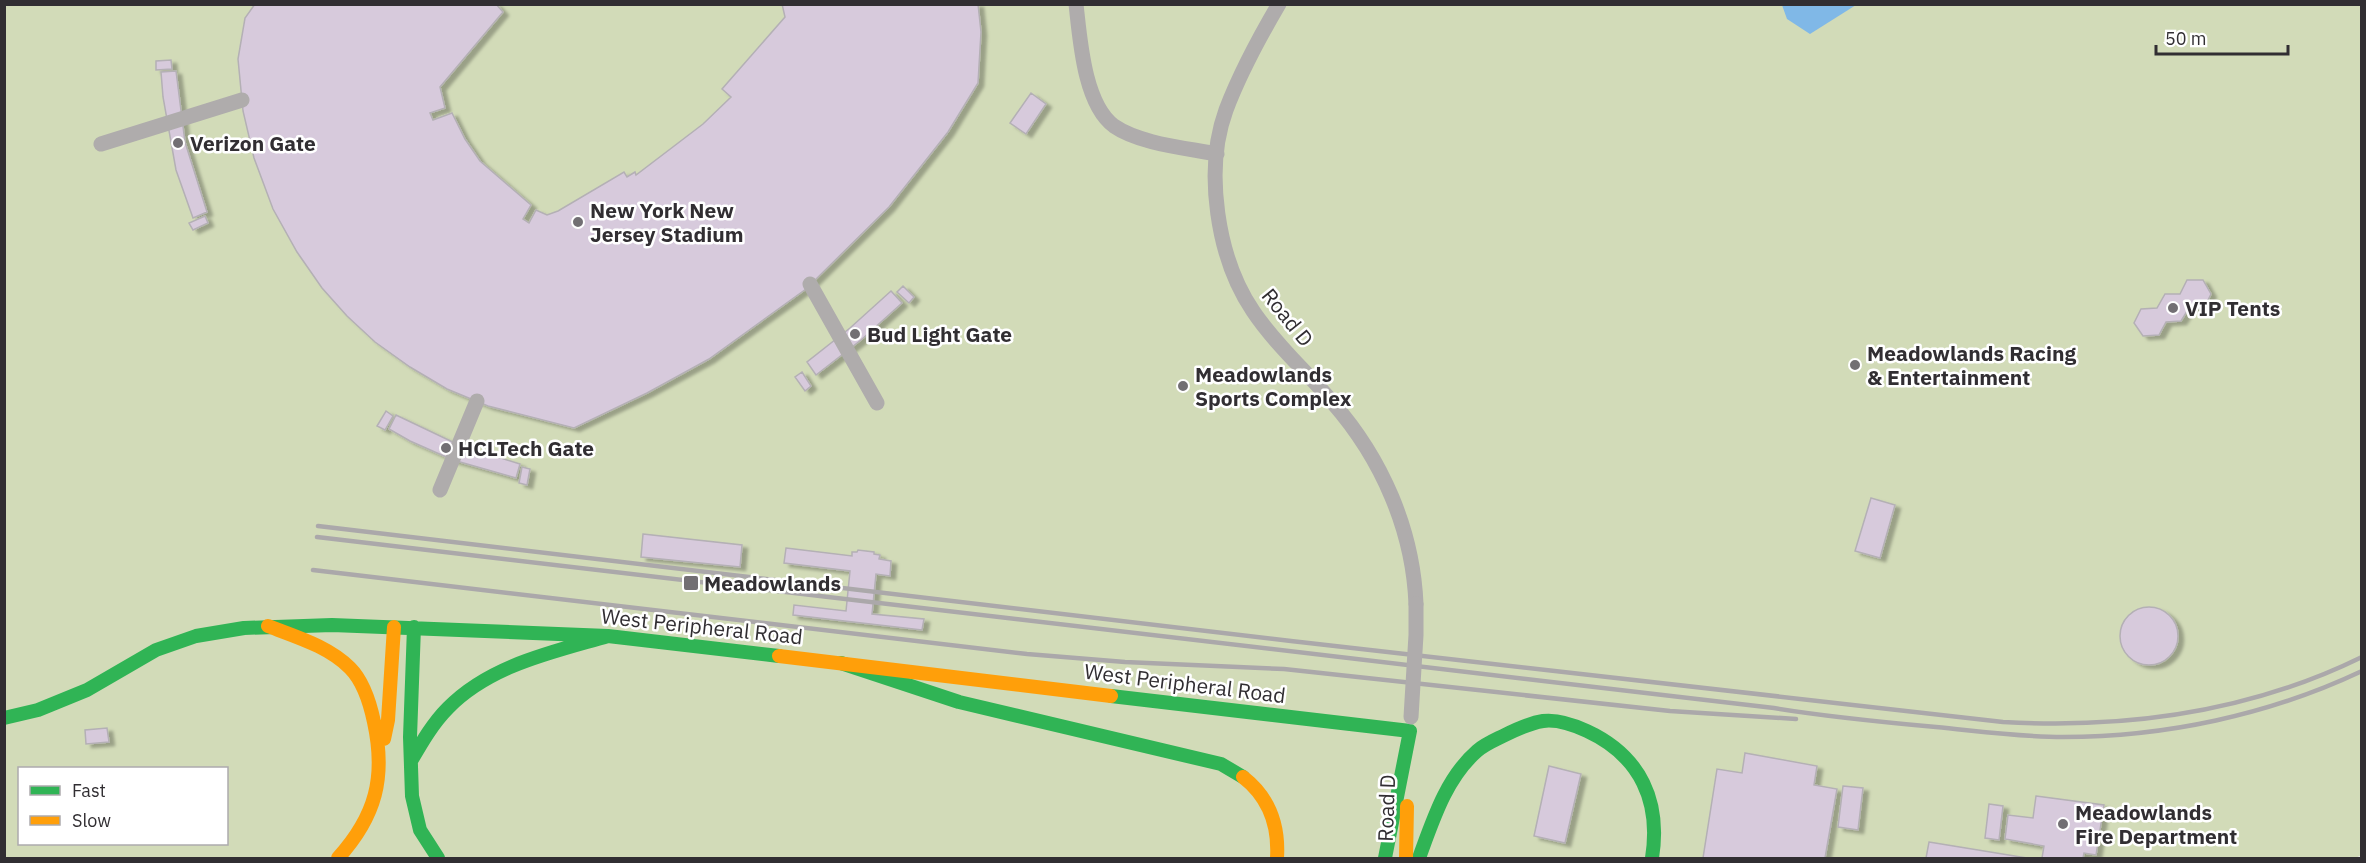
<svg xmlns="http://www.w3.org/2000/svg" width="2366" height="863" font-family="'IBM Plex Sans',sans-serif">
  <defs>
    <filter id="shadow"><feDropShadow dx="5.5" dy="3.5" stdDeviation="1.5" flood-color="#0004"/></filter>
  </defs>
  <rect width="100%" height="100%" fill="#ece8ed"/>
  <path fill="#d2dbb8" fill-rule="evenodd" d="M 5,5 L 2361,5 L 2362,855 L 2355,858 L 5,858 ZM 20,768 L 226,768 L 226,844 L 20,844 Z"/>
  <path fill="#80b8e7" d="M 1782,5 L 1783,4 L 1856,5 L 1810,34 L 1787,19 Z"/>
  <path fill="#d7cadc" stroke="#b4b0b5" stroke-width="1.5" filter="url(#shadow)" d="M 255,4 L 496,4 L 503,12 L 440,87 L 445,108 L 430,113 L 433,120 L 452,113 L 465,139 L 480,161 L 531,205 L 523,219 L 529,223 L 536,210 L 547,215 L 558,211 L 624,172 L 627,177 L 635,172 L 636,175 L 703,124 L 731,97 L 722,89 L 785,17 L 782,4 L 978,4 L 981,32 L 978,83 L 948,132 L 889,207 L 806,289 L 709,359 L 647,393 L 574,428 L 488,406 L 447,389 L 410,367 L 375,342 L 347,316 L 322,288 L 297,252 L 273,209 L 254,158 L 243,111 L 238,59 L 245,18 Z
    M 171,60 L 172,69 L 156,70 L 156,61 Z
    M 176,71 L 185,142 L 207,212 L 193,218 L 176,170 L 163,97 L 161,72 Z
    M 1031,93 L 1046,104 L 1026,134 L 1010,123 Z
    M 205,216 L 208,223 L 193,230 L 189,223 Z
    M 2187,280 L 2203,280 L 2211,294 L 2204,308 L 2189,308 L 2181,321 L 2166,322 L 2159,335 L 2143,336 L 2134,323 L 2141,309 L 2157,308 L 2165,294 L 2180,294 Z
    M 903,286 L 914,297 L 909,303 L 897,292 Z
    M 891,291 L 902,303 L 861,340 L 816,375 L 807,362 L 850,328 Z
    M 802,372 L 811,386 L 805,391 L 795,377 Z
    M 386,411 L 393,416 L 385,430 L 377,426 Z
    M 396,415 L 459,445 L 520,464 L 516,478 L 453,460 L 410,441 L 389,429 Z
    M 522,467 L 530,469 L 527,485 L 519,483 Z
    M 1871,498 L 1895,505 L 1880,558 L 1855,551 Z
    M 643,534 L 742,545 L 740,567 L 641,557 Z
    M 786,548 L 852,556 L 852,552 L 857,552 L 858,550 L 874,552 L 874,554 L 880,555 L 879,559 L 891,561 L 890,576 L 876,574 L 872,614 L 924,619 L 922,630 L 793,615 L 794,605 L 846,611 L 850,571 L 784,563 Z
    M2120 636a29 29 0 1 1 58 0a29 29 0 1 1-58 0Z
    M 107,728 L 109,742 L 86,744 L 85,730 Z
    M 1745,753 L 1817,766 L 1814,785 L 1837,789 L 1825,858 L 1703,858 L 1717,769 L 1742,773 Z
    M 1549,766 L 1581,774 L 1565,843 L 1534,836 Z
    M 1843,786 L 1863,788 L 1858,830 L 1838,827 Z
    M 2036,796 L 2104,805 L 2096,855 L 2084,853 L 2083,858 L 2042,858 L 2044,846 L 2005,839 L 2008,815 L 2033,818 Z
    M 1989,804 L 2003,806 L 1999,840 L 1985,838 Z
    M 1929,842 L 2027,858 L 1926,858 Z"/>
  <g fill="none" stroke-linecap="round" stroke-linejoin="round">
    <path stroke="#afacac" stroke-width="15" d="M 1076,4 C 1080,39 1084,104 1114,126 C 1140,144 1187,148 1217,154
      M 1279,4 C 1259,38 1240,73 1226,110 C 1204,170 1217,258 1253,311 C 1275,344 1307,372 1333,403 C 1382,459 1413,530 1416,604
      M 101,144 L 242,100
      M 810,284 L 877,403
      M 440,490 L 477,401"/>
    <path stroke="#30b455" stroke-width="14" d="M 414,627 L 410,737 L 412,796 L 420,830 L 438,858
      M 841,663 L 959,702 L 1221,764 L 1243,777
      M 1111,696 L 1410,731
      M 4,718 L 38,710 L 87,690 L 156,650 L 196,636 L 244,628 L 332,625 L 608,636 L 779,656
      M 411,761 C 422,742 433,723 448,708 C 490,665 553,652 608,636
      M 1385,858 L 1410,731
      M 1419,858 C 1433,820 1446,778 1477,751 C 1485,744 1495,740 1505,735 C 1517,729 1530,723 1543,721 C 1558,719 1574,725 1587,731 C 1641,756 1661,802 1652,858"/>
    <path stroke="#ff9f0a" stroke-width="14" d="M 268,626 C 296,637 328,646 350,668 C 364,682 370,703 374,722 C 386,777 376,816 338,858
      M 779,656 L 1111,696
      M 384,739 L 388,720 L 394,627
      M 1243,777 C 1270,798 1279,826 1277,858
      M 1406,858 L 1407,806"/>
    <path stroke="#aba8aa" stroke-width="4.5" d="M 318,526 L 1291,641 L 2003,722 C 2126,729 2250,712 2362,657
      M 317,537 L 1774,708 C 1828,717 1882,722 1936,727 C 1978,731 2021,737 2063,737 C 2165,737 2269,715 2362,671
      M 313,570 L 1027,654 L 1125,662 L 1284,669 L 1670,711 L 1796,719"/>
    <path stroke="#afacac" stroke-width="15" d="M 1411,717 L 1416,635 L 1416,604"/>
  </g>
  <g fill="#726f73" stroke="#fff" stroke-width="2">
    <circle cx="178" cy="143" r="6"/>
    <circle cx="578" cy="222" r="6"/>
    <circle cx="2173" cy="308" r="6"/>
    <circle cx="855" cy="334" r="6"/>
    <circle cx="1855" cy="365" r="6"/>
    <circle cx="1183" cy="386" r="6"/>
    <circle cx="446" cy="448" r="6"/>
    <rect x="683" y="575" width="16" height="16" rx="3"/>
    <circle cx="2063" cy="824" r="6"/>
  </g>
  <g text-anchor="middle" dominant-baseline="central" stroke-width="5" stroke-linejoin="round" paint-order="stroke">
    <g font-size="21" font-weight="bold" fill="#312e32" stroke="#fff" text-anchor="start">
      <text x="190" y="143">Verizon Gate</text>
      <text x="590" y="210">New York New<tspan x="590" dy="24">Jersey Stadium</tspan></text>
      <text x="2185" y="308">VIP Tents</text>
      <text x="867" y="334">Bud Light Gate</text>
      <text x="1867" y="353">Meadowlands Racing<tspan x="1867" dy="24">&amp; Entertainment</tspan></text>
      <text x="1195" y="374">Meadowlands<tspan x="1195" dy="24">Sports Complex</tspan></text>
      <text x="458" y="448">HCLTech Gate</text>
      <text x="704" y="583">Meadowlands</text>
      <text x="2075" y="812">Meadowlands<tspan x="2075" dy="24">Fire Department</tspan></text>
    </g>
    <g font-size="21" fill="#312e32" stroke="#fff">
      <text transform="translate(1288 317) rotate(51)">Road D</text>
      <text transform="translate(702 626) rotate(6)">West Peripheral Road</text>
      <text transform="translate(1185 683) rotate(7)">West Peripheral Road</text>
      <text transform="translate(1386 808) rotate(-88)">Road D</text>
    </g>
  </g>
  <rect width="2366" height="863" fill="none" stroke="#312e32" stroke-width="12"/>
  <rect x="18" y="767" width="210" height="78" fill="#ffffff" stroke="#adabad" stroke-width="1.5"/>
  <rect x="30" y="786" width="30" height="9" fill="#30b455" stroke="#adabad" stroke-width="1.5"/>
  <text x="72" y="797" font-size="18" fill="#312e32">Fast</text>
  <rect x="30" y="816" width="30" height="9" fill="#ff9f0a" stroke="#adabad" stroke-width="1.5"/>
  <text x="72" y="827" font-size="18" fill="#312e32">Slow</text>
  <path d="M2156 45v9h132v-9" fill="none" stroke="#312e32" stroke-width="3"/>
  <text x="2165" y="45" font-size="18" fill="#312e32" stroke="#ffffff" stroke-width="4.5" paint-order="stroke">50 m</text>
</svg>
